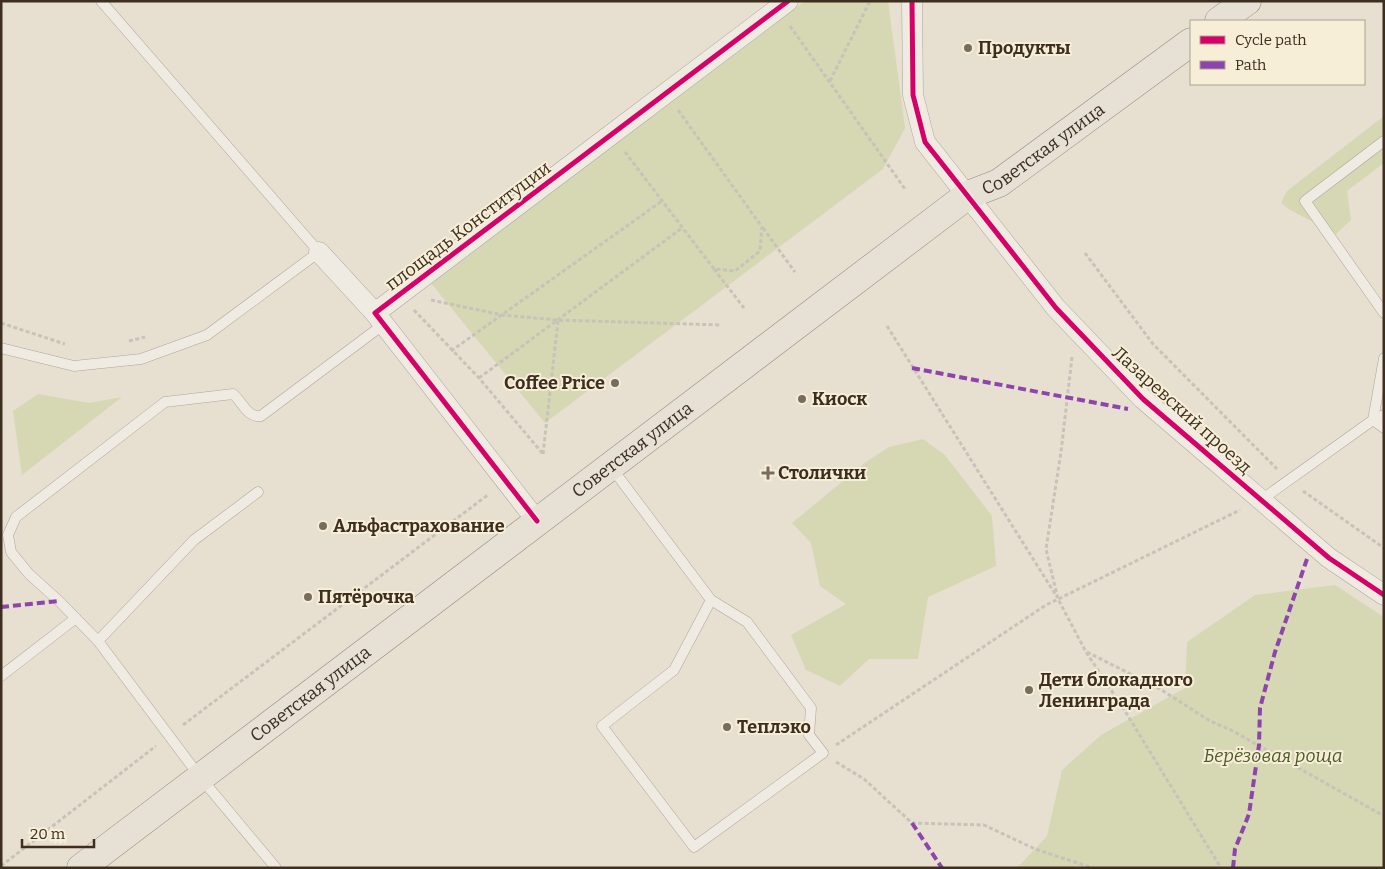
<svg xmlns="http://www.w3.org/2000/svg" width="1385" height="869" font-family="Bitter,serif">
  <rect width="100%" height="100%" fill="#e7e0d1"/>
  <path fill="#d6d7b3" d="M 805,1 L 888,1 L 905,128 L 883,169 L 545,423 L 430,282 Z
    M 1384,116 L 1384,163 L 1347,191 L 1351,220 L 1336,234 L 1290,210 L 1281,203 L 1287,191 Z
    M 38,394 L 89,403 L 122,397 L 22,475 L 13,411 Z
    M 923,439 L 945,455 L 992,516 L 996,566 L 928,597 L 918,659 L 869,659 L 840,686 L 806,670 L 791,635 L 846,604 L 820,586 L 811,543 L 792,523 L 866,462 L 889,447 Z
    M 1335,585 L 1384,617 L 1384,868 L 1017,868 L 1047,836 L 1062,770 L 1101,735 L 1185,688 L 1187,642 L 1255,595 Z"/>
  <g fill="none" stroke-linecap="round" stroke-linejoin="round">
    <defs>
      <path id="lane" d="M 1384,141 L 1305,201 L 1384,313
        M 1,348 L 74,366 L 141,359 L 207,335 L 319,252 L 101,1
        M 1384,415 L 1373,420 L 1384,428
        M 611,467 L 711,600 L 747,622 L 811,708 L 809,735 L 823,753 L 694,847 L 602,726 L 674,670 L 711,600
        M 258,492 L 194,540 L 98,641 L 200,777 L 276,868
        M 1261,500 L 1373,420 L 1384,358
        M 98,641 L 59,601 L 29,574 L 11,552 L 8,535 L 16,517 L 165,402 L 233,394 C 242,401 247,418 261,416 L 384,324
        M 1,676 L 76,618"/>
      <path id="street" d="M 912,1 L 913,95 L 925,142 L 1056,308 L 1143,399 L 1329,558 L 1384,595
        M 319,252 L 375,313
        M 537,521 L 375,313 L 788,1"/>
      <g id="primary">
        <path d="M 1219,21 L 1247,1"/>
        <path id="s1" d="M 81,868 L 968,195 L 999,183 L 1191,42"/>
      </g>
    </defs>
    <use href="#lane" stroke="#ada599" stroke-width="11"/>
    <use href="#street" stroke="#ada599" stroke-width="21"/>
    <use href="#primary" stroke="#928b80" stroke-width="29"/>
    <path stroke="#c8c2b9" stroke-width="3" stroke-dasharray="4 2.5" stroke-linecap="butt" d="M 790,26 L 905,189
      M 830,81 L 870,1
      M 625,152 L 714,269 L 735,271 L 760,251 L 762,227 L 678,110
      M 763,228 L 795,272
      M 1085,253 L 1153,344 L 1277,469
      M 714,269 L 744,308
      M 431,300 L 502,315 L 558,320 L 721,325
      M 414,310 L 479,378 L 543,454
      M 1,323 L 65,344
      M 887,326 L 1057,597
      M 129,341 L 145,337
      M 451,351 L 662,201
      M 1072,357 L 1061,452 L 1046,549 L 1058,599 L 1086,652 L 1125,711 L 1221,868
      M 479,378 L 682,228
      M 543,454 L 558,321
      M 1303,491 L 1384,548
      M 1087,652 L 1160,689 L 1210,721 L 1231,730 L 1384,816
      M 183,725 L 489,494
      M 836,745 L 1046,605 L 1240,510
      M 836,762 L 864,779 L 912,823 L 984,825 L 1035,849 L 1093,868
      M 1,866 L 156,746"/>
    <use href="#lane" stroke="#efebe3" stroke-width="10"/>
    <use href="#street" stroke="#efebe3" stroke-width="20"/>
    <use href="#primary" stroke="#e6e1d4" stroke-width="28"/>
    <path stroke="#8e44ad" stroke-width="4" stroke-dasharray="8 4" stroke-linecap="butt" d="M 912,368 L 1128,409
      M 1,607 L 59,601
      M 912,823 L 942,868
      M 1233,868 L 1235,849 L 1249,814 L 1259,745 L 1260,708 L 1275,652 L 1307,559"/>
    <defs>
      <path id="cycleway" d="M 912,1 L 913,95 L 925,142 L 1056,308 L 1143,399 L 1329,558 L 1384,595
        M 537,521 L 375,313 L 788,1"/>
    </defs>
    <use href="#cycleway" stroke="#f7eed8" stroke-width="8"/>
    <use href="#cycleway" stroke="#d6006c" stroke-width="5"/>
  </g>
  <g fill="#786c5e" stroke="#f7eed8" stroke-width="2">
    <circle cx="968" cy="48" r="5"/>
    <circle cx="615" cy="383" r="5"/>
    <circle cx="802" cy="399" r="5"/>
    <path d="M765.5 465.5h5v5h5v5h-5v5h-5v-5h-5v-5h5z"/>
    <circle cx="323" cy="526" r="5"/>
    <circle cx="308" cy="597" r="5"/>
    <circle cx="1029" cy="690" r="5"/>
    <circle cx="727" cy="727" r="5"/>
  </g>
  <g text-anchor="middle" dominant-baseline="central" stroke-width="4" stroke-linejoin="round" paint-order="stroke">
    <g font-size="18" font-weight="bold" fill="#3d2e20" stroke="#f7eed8" text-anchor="start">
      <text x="978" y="48">Продукты</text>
      <text x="605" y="383" text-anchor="end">Coffee Price</text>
      <text x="812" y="399">Киоск</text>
      <text x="778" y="473">Столички</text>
      <text x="333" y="526">Альфастрахование</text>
      <text x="318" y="597">Пятёрочка</text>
      <text x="1039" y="680">Дети блокадного<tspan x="1039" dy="21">Ленинграда</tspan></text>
      <text x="737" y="727">Теплэко</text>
    </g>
    <g font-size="18" fill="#3d2e20" stroke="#f7eed8">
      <text stroke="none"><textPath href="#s1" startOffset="1202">Советская улица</textPath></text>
      <text transform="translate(468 226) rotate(-37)">площадь Конституции</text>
      <text transform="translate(1182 410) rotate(42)">Лазаревский проезд</text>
      <text stroke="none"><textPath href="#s1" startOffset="692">Советская улица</textPath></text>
      <text stroke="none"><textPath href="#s1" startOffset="288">Советская улица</textPath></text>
    </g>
    <g font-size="18" font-style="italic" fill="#4d5a26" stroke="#f7eed8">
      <text x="1273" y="756">Берёзовая роща</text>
    </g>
  </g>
  <rect width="1385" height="869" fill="none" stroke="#3d2e20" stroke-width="5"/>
  <rect x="1190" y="20" width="175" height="65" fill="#f7eed8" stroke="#ada18e"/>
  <rect x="1200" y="36" width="25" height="8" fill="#d6006c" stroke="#ada18e"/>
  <text x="1235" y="45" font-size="15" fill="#3d2e20">Cycle path</text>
  <rect x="1200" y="61" width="25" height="8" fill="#8e44ad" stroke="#ada18e"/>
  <text x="1235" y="70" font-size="15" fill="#3d2e20">Path</text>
  <path d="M22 839v8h72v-8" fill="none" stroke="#3d2e20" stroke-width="2.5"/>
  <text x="30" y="839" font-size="15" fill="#3d2e20" stroke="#f7eed8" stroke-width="4" paint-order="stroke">20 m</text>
</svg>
